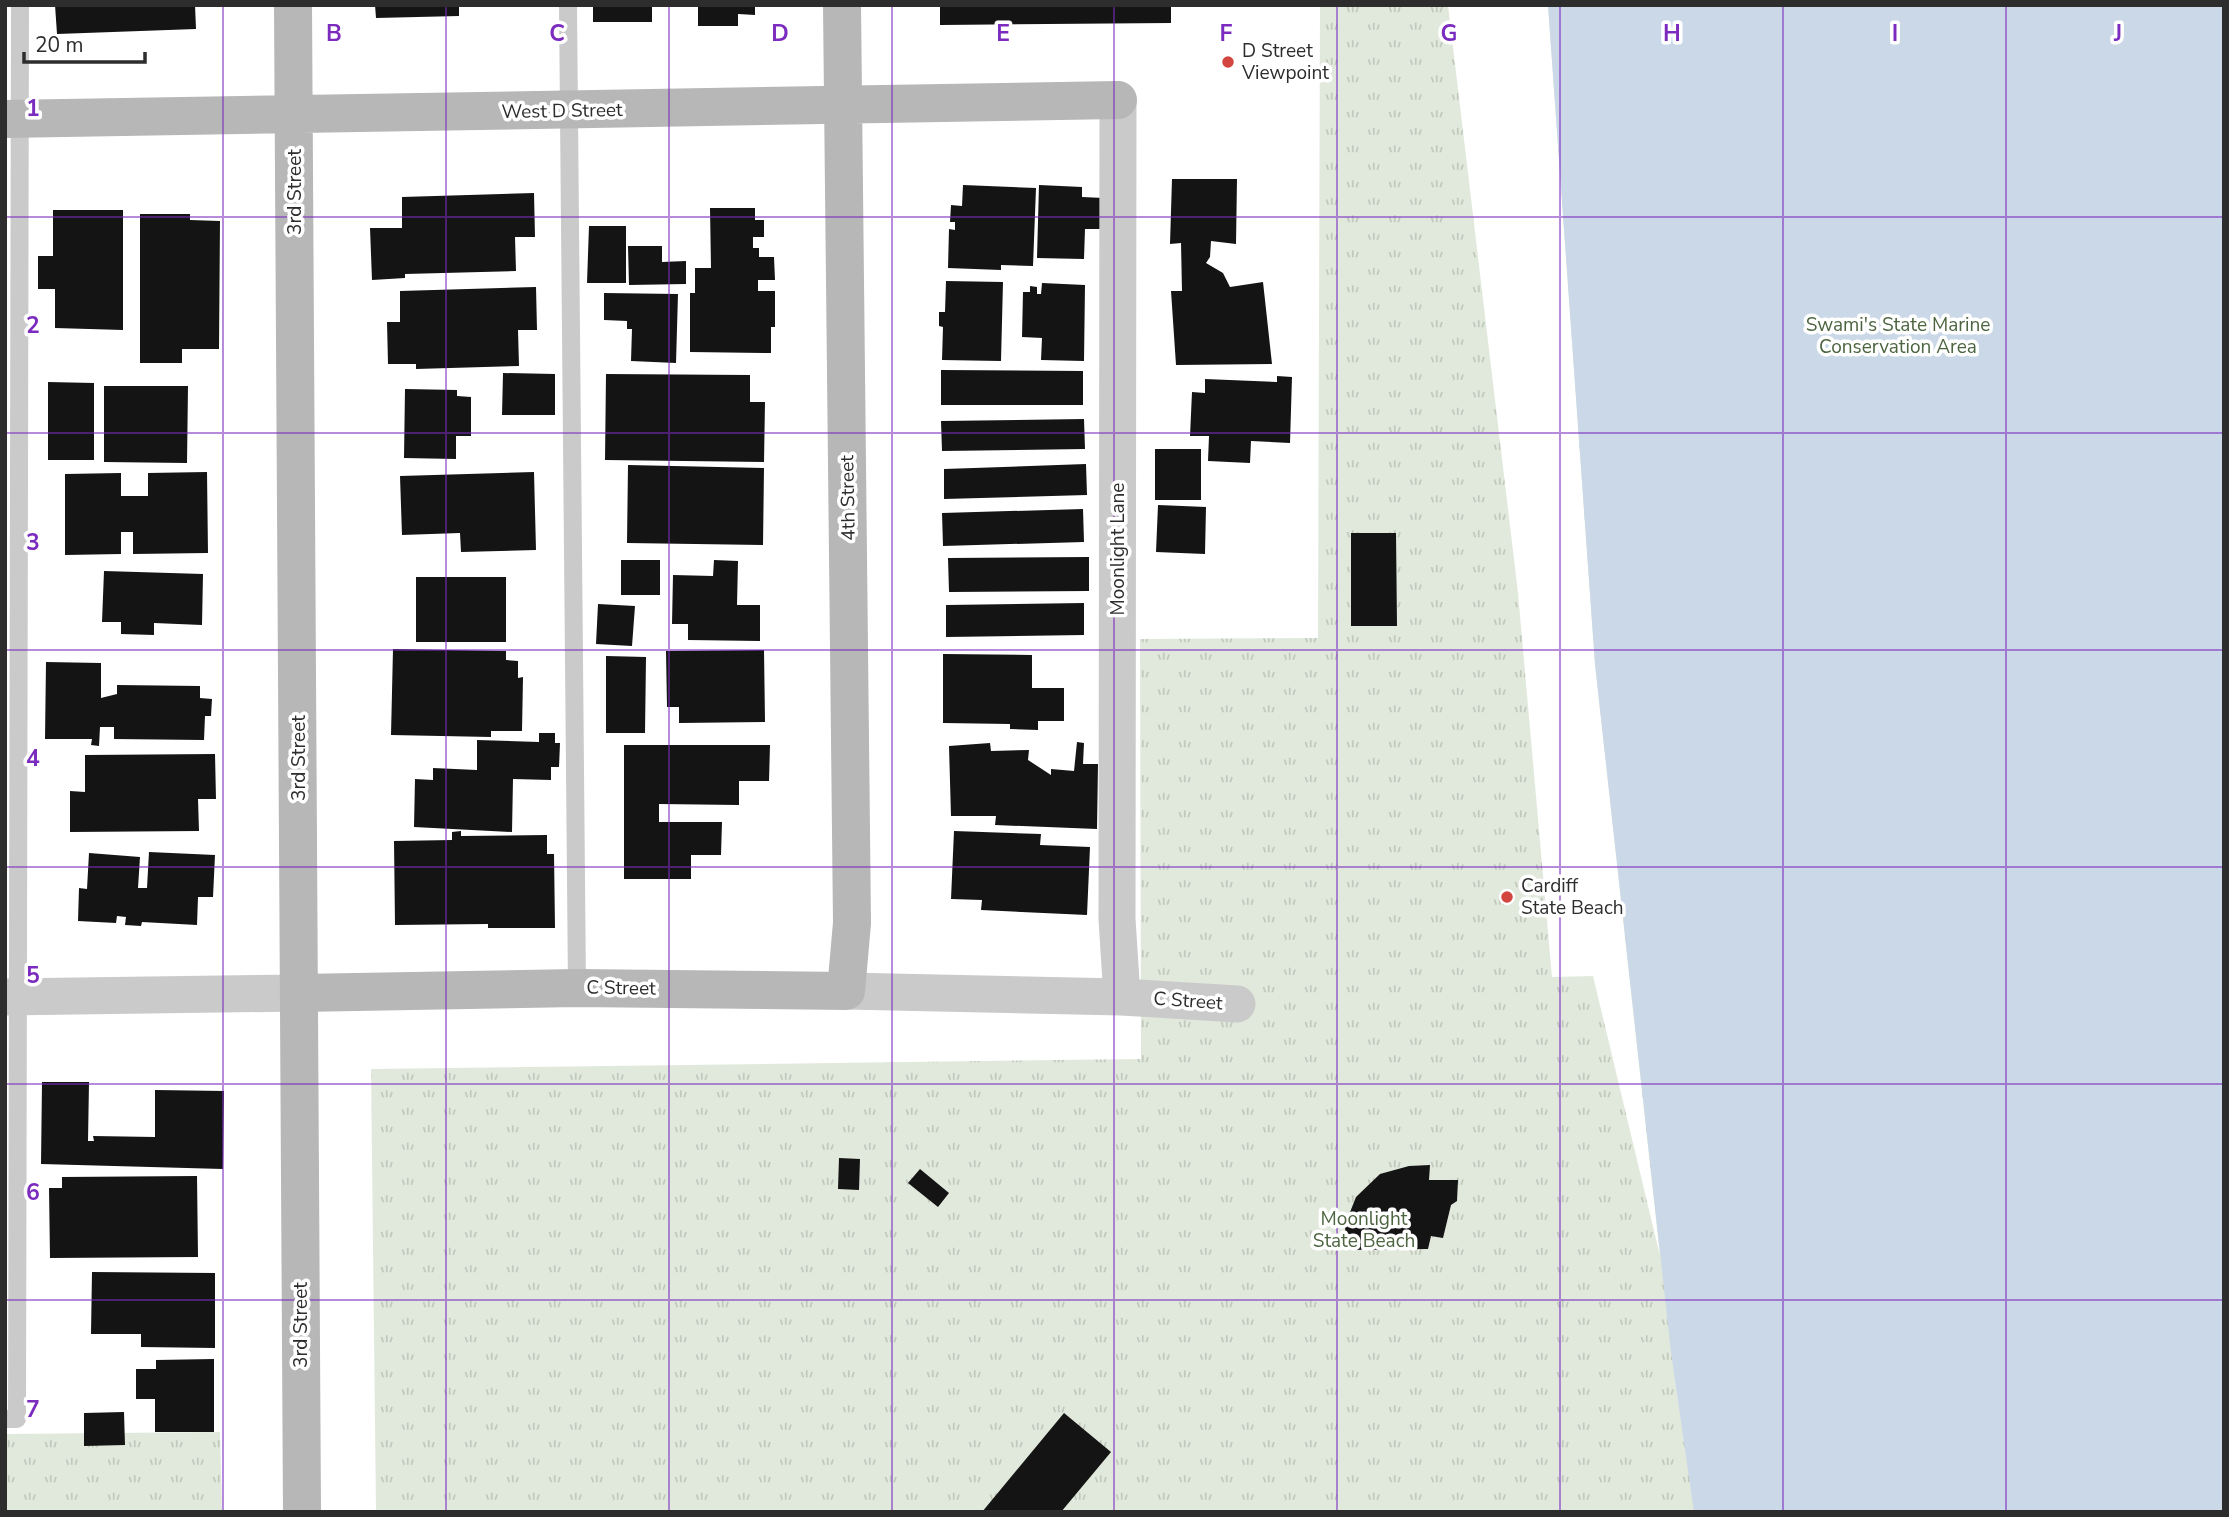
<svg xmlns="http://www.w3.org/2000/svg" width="2229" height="1517" font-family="'Nunito Sans',sans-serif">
  <defs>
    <pattern id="park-tufts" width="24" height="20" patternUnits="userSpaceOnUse" patternTransform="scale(1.75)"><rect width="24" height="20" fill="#e1e9dc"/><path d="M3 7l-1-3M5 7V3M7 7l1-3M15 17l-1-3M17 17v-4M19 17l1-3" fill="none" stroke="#c1c8bd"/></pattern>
  </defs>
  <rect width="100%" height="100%" fill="#fff"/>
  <path fill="url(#park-tufts)" d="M 1320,5 L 1448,5 L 1518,593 L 1552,977 L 1593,976 L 1660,1256 L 1595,664 L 1548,5 L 2224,5 L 2224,1512 L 376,1512 L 371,1069 L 1141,1059 L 1140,639 L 1318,638 Z
    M 220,1432 L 222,1512 L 5,1512 L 5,1434 Z"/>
  <path fill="#cad8e7" d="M 1548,5 L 2224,5 L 2224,1512 L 1694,1512 L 1671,1352 L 1595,664 Z"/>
  <path fill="#141414" d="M 55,5 L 195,5 L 196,29 L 57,34 Z
    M 375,5 L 459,5 L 459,16 L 376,18 Z
    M 593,5 L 652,5 L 652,22 L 593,22 Z
    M 698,5 L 755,5 L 755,15 L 738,14 L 738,26 L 698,26 Z
    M 940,5 L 1171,5 L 1171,23 L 940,25 Z
    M 1172,179 L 1237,179 L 1236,244 L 1211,241 L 1210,257 L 1206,263 L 1223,273 L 1230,287 L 1263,282 L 1272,364 L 1176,365 L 1171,291 L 1182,291 L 1181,243 L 1170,244 Z
    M 963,185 L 1036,188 L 1033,266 L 1001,265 L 1001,270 L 948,268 L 949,229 L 955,230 L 955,222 L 950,222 L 951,205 L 962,206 Z
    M 1039,185 L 1082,187 L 1082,197 L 1104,198 L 1104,229 L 1085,229 L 1084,259 L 1037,258 Z
    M 534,193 L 535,237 L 515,237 L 516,271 L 405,274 L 405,278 L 372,280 L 370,228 L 402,228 L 402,197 Z
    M 710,208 L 755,208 L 755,220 L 764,220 L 764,237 L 753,237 L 753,248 L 759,248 L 759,257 L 774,257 L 775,280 L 758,280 L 758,291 L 775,291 L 775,327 L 771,327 L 771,353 L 690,352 L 690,293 L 695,293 L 695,268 L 711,268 Z
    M 53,210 L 123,210 L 123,330 L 55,328 L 55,289 L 38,289 L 38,256 L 53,256 Z
    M 140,214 L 190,214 L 190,220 L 220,221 L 219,349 L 182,349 L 182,363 L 140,363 Z
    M 589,226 L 626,226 L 626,283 L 587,283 Z
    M 628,246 L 662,246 L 662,262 L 686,261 L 686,284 L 629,285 Z
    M 946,281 L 1003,282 L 1001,361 L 942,360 L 943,327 L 939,326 L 939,312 L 945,312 Z
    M 1042,283 L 1085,285 L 1084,361 L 1041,360 L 1042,338 L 1022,337 L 1023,292 L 1030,292 L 1030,286 L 1037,287 L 1037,294 L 1041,294 Z
    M 536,287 L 537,330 L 518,330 L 519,366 L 416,369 L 416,364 L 388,364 L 387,322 L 400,322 L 400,291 Z
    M 604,293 L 678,294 L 676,363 L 631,361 L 632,329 L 627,329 L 627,321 L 604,320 Z
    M 941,370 L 1083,371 L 1083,405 L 941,405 Z
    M 503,373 L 555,374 L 555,415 L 502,415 Z
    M 606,374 L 750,375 L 750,402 L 765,402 L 764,462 L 605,460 Z
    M 1277,376 L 1292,377 L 1290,443 L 1251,441 L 1250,463 L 1208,461 L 1209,436 L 1190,436 L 1192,392 L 1205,393 L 1205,379 L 1277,382 Z
    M 48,382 L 94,383 L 94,460 L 48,460 Z
    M 104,386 L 188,386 L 187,463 L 104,462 Z
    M 405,389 L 457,390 L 457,396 L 471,397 L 471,436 L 456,436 L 456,459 L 404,458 Z
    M 1084,419 L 1085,449 L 942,451 L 941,421 Z
    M 1155,449 L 1201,449 L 1201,500 L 1155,500 Z
    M 1086,464 L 1087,495 L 944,499 L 944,469 Z
    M 628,465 L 764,468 L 763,545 L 627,543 Z
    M 207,472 L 208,553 L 133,554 L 133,532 L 121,532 L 121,554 L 65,555 L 65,474 L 121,473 L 121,496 L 148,496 L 148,473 Z
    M 534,472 L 536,550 L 461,552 L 460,533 L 402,535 L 400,476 Z
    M 1158,505 L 1206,507 L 1205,554 L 1156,552 Z
    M 1083,509 L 1084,542 L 943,546 L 942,513 Z
    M 1351,533 L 1396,533 L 1397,626 L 1351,626 Z
    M 1089,557 L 1089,591 L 949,592 L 948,558 Z
    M 621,560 L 660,560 L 660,595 L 621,595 Z
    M 714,560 L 738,561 L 737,605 L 760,605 L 760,641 L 688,640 L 688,624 L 672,624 L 673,575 L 713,576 Z
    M 104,571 L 203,574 L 202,625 L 154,623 L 154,635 L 121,634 L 121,622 L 102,622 Z
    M 416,577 L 506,577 L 506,642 L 416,642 Z
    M 1084,603 L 1084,635 L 946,637 L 946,605 Z
    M 598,604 L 635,606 L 632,646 L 596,644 Z
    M 393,649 L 506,651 L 506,660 L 518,661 L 518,678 L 523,677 L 522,731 L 491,731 L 491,737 L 391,735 Z
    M 764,650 L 765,722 L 679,723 L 679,707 L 667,707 L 666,651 Z
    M 943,654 L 1032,655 L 1032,688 L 1064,688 L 1064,721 L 1038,721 L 1038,730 L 1010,729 L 1010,724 L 943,723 Z
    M 606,656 L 646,657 L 645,733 L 606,733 Z
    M 46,662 L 101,663 L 101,698 L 117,694 L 117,685 L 200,686 L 200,698 L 212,699 L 211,716 L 205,716 L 204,740 L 114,739 L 114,727 L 100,727 L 99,746 L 91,745 L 92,739 L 45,739 Z
    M 539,733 L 555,733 L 555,743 L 560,743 L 559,767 L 551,767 L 551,780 L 513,779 L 512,832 L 414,827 L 415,779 L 433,780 L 433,768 L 477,770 L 477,740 L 539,742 Z
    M 1077,742 L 1084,743 L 1083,764 L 1098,764 L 1097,829 L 995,825 L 996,816 L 951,816 L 949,746 L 990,743 L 991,751 L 1029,750 L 1028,760 L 1051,775 L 1051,769 L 1074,771 Z
    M 624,745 L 770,745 L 769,781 L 739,781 L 739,805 L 659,804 L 659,822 L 722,822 L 721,855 L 691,855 L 691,879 L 624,879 Z
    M 215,754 L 216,799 L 198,799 L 199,831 L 70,832 L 70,791 L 85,792 L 85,755 Z
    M 461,831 L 461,836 L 547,835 L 547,854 L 554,854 L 555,928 L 488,928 L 488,924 L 395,925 L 394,841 L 452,840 L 452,832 Z
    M 954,831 L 1041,834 L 1040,845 L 1090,847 L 1087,915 L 981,910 L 982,900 L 951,899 Z
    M 149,852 L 215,855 L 213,897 L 198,897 L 197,925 L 142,922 L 141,926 L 125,925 L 126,917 L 117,916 L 116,923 L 78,921 L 79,888 L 87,889 L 89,853 L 140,857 L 138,888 L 147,888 Z
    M 42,1082 L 89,1082 L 88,1141 L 94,1141 L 93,1136 L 155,1137 L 155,1090 L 224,1091 L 223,1169 L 41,1164 Z
    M 839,1158 L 860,1159 L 859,1190 L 838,1189 Z
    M 1430,1165 L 1429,1180 L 1458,1180 L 1457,1201 L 1451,1205 L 1443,1238 L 1431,1236 L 1428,1249 L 1346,1250 L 1345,1225 L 1356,1197 L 1380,1174 L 1409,1166 Z
    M 920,1169 L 949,1193 L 938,1207 L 908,1183 Z
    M 197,1176 L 198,1257 L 50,1258 L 49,1188 L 62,1188 L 62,1177 Z
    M 92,1272 L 215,1273 L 215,1348 L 141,1347 L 141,1334 L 91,1334 Z
    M 214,1359 L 214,1432 L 155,1432 L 155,1399 L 136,1399 L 136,1369 L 156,1369 L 156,1360 Z
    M 124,1412 L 125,1445 L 84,1446 L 84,1413 Z
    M 1064,1413 L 1111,1452 L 1061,1512 L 982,1512 Z"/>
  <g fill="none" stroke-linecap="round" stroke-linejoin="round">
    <path stroke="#cacaca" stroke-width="18" d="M 568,5 L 577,988
      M 5,1419 L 17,1419 L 20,5"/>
    <path stroke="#cacaca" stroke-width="37" d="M 1118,100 L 1117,919 L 1122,997
      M 846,991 L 1122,997 L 1237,1004
      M 5,997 L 300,993"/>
    <path stroke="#b7b7b7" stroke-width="38" d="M 293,5 L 302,1512
      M 5,119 L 1118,100
      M 300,993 L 577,988 L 846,991 L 852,923 L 842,5"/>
  </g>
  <path fill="none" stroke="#7b2cbf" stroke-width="2" stroke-opacity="0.55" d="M 223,5 L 223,1512M 446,5 L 446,1512M 669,5 L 669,1512M 892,5 L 892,1512M 1114,5 L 1114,1512M 1337,5 L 1337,1512M 1560,5 L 1560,1512M 1783,5 L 1783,1512M 2006,5 L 2006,1512M 5,217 L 2224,217M 5,433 L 2224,433M 5,650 L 2224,650M 5,867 L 2224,867M 5,1084 L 2224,1084M 5,1300 L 2224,1300"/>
  <g fill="#d34640" stroke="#fff" stroke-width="2.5">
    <circle cx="1228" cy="62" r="7"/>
    <circle cx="1507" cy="897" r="7"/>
  </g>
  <g text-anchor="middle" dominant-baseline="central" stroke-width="7" stroke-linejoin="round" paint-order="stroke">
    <g font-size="19" fill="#2d2d2d" stroke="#fff" text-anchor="start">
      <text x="1242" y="51">D Street<tspan x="1242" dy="22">Viewpoint</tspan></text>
      <text x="1521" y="886">Cardiff<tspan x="1521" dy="22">State Beach</tspan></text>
    </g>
    <g font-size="19" fill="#2d2d2d" stroke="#fff">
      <text transform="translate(562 111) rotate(-1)">West D Street</text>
      <text transform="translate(295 192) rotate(-90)">3rd Street</text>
      <text transform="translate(848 498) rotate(-91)">4th Street</text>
      <text transform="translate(1118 549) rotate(-90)">Moonlight Lane</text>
      <text transform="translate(299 758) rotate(-90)">3rd Street</text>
      <text transform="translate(621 988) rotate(1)">C Street</text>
      <text transform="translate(1188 1001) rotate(4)">C Street</text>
      <text transform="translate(301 1325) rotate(-90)">3rd Street</text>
    </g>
    <g font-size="19" fill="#4c643f" stroke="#fff">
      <text x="1898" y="325">Swami's State Marine<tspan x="1898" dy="22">Conservation Area</tspan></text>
      <text x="1364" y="1219">Moonlight<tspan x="1364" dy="22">State Beach</tspan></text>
    </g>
  </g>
  <g font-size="23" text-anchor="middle" font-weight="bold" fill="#7b2cbf" stroke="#fff" stroke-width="7" stroke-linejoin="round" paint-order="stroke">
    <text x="334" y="41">B</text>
    <text x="557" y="41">C</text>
    <text x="780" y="41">D</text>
    <text x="1003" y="41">E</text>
    <text x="1226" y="41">F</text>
    <text x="1449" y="41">G</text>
    <text x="1672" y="41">H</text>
    <text x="1895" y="41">I</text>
    <text x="2118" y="41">J</text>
    <text x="33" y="116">1</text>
    <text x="33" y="333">2</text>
    <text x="33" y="550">3</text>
    <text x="33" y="766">4</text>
    <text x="33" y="983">5</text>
    <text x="33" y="1200">6</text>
    <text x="33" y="1417">7</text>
  </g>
  <rect width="2229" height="1517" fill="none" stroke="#2d2d2d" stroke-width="14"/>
  <path d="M24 52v10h121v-10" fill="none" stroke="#2d2d2d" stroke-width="3.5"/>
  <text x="35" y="52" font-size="21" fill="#2d2d2d" stroke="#ffffff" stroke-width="5" paint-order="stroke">20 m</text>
</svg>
